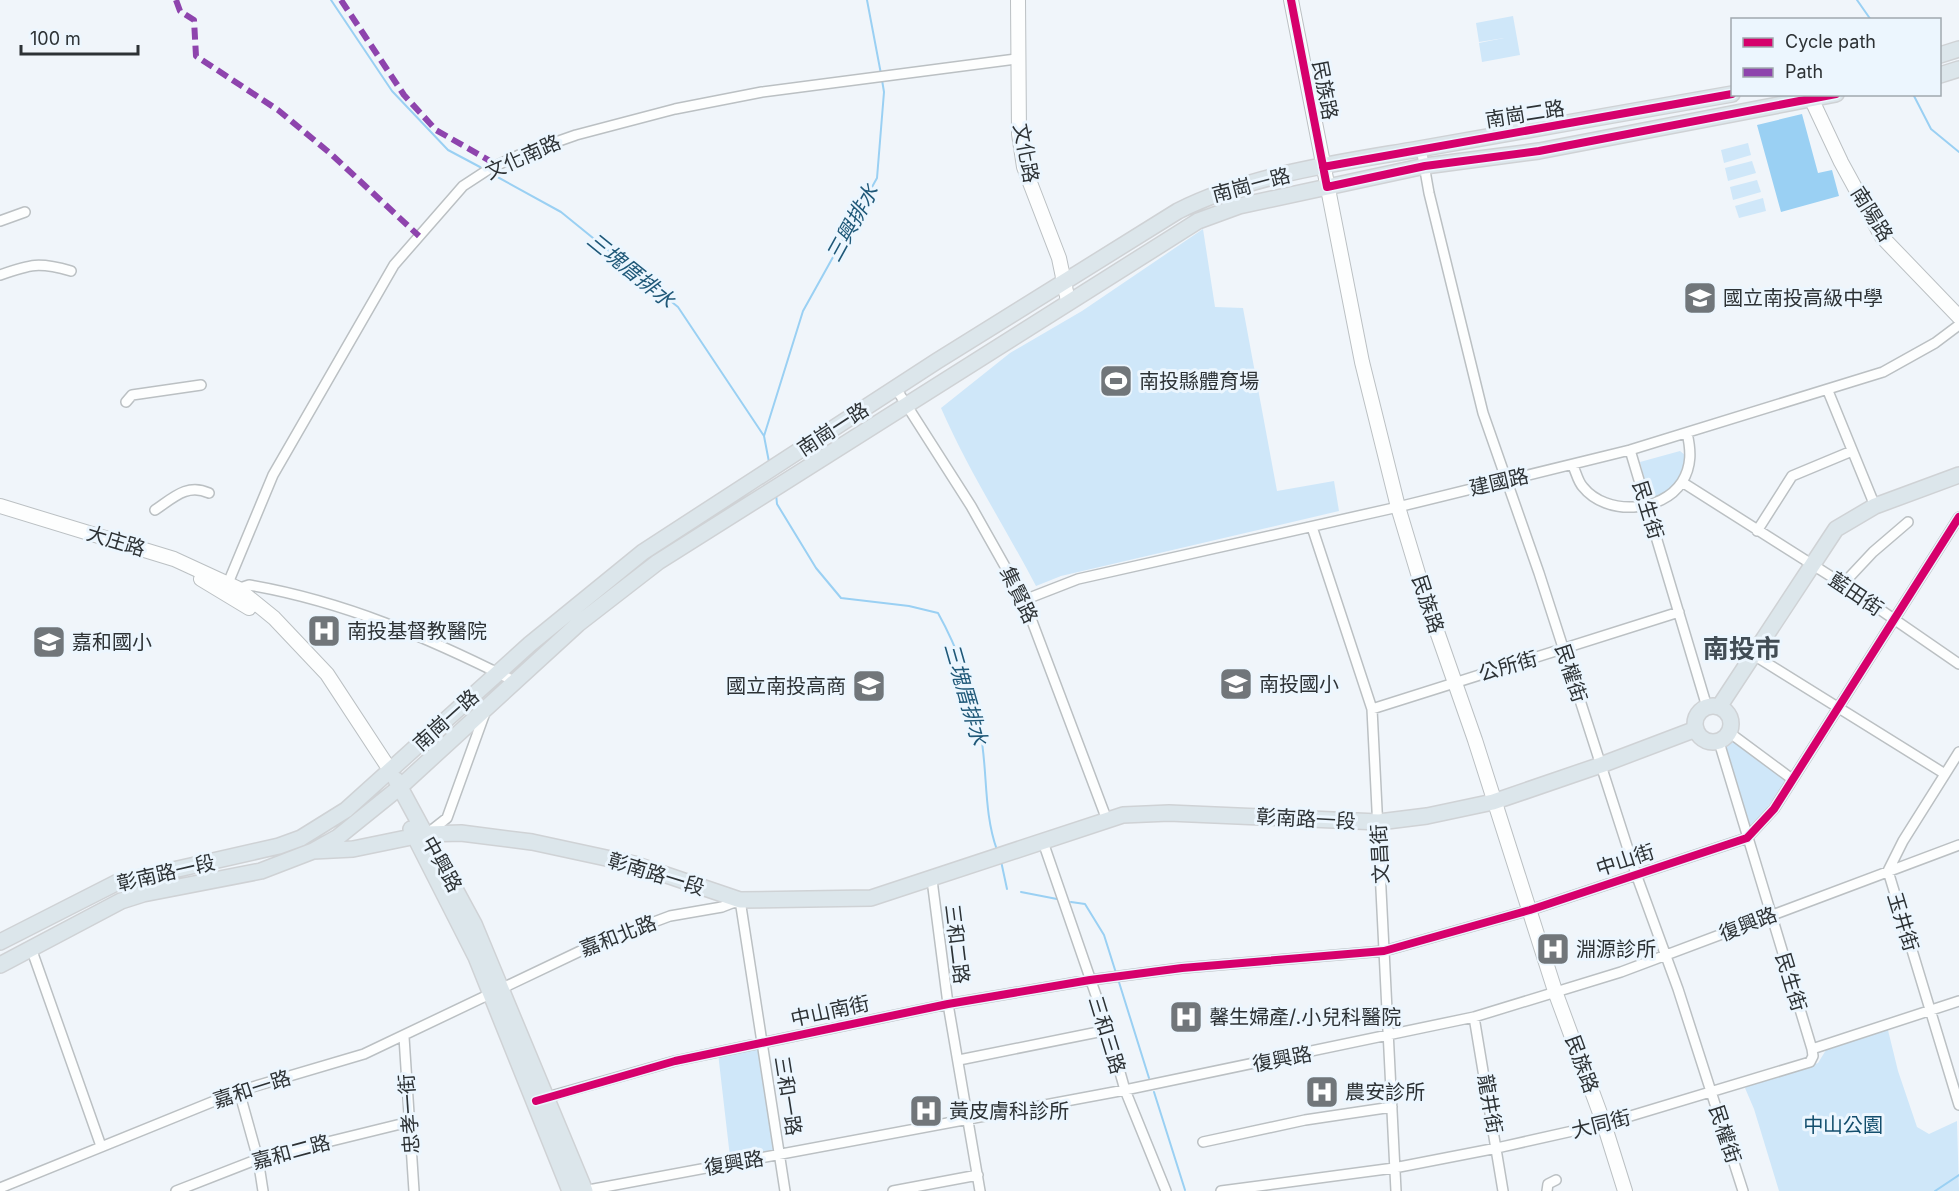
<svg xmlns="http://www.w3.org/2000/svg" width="1959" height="1191" font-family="Inter,'Noto Sans TC',sans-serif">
  <rect width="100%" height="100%" fill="#f0f5fa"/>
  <path fill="#cfe7f9" d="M 1513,16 L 1520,55 L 1482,62 L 1479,43 L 1504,38 L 1479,42 L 1476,23 Z
    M 1748,143 L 1751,155 L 1724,163 L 1721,150 Z
    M 1752,161 L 1756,173 L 1728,181 L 1725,168 Z
    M 1757,180 L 1761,192 L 1733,200 L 1730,187 Z
    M 1763,198 L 1766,211 L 1739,218 L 1735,206 Z
    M 1203,229 L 1215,307 L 1243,308 L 1277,491 L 1334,481 L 1339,511 L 1061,576 L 1036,586 C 1005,527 968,470 941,408 L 1010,353 L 1082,311 Z
    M 1680,451 L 1685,455 C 1689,481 1671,492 1650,499 L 1640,462 Z
    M 1730,739 L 1788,779 L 1751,830 L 1723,747 Z
    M 1887,1026 L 1898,1071 L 1917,1127 L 1929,1134 L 1957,1121 L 1959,1191 L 1779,1191 L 1754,1109 L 1745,1088 L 1751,1083 L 1818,1063 L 1826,1050 Z
    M 760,1045 L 773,1150 L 730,1157 L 718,1053 Z"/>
  <path fill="#9ad0f3" d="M 1802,114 L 1818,173 L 1832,170 L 1839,196 L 1781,212 L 1757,125 Z"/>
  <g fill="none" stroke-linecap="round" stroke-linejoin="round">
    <path stroke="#9ad0f3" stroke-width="2" d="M 331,0 L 392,91 L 448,150 L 480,167
      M 867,0 L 881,74
      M 1857,0 L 1871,20
      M 1913,94 L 1931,129 L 1959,152
      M 492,174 L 561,212 L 678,307 L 764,436 L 769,462
      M 764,436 L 803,311 L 877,178 L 884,92 L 882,80
      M 776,494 L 777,504 L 816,568 L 841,598 L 909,606 L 938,613 C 958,649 972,689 980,730 C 988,770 983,811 997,850
      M 1001,861 L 1007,889
      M 1021,892 L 1057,899
      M 1071,902 L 1085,904 L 1104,935 L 1116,973
      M 1118,979 L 1149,1078
      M 1154,1092 L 1185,1190
      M 1935,1191 L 1959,1175"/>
    <defs>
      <path id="street" d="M 1421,148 L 1429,193 L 1483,413 L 1539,573 L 1636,874 L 1678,989 L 1743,1191
        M 0,221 L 25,212
        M 0,275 C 31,264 39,262 71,271
        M 895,387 L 971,506 L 1024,600 L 1107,820
        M 1828,391 L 1875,506
        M 126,402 L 132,395 L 201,385
        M 1630,450 L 1707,707
        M 1573,466 C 1576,472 1578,482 1583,487 C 1606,516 1662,513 1682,482 C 1692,466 1691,450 1687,433
        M 1682,482 L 1843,584 L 1959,664
        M 155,510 C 173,498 187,483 209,493
        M 1312,527 L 1372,709 L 1396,1191
        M 1757,531 L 1792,476 L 1852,451
        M 1843,584 L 1873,552 L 1908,522
        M 226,588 L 273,475 L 394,265 L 463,186 L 489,169 L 519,155 L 576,135 L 675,109 L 762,92 L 1016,59
        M 237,589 L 249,585 C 343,601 429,638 514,681
        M 1024,600 L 1078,579 L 1398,507 L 1630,450 L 1883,372 L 1935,343 L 1959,325
        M 1752,654 L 1945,774
        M 1372,709 L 1679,612
        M 1730,733 L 1792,779
        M 1719,742 L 1812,1049
        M 1959,752 L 1903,841 L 1888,871 L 1959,1105
        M 428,833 L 447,818 L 486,710
        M 1043,842 L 1108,1030 L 1125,1090 L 1166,1191
        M 932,880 L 948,1004 L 980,1191
        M 31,948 L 101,1146
        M 1474,1017 L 1503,1191
        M 404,1037 L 414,1191
        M 959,1060 L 1108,1030
        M 239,1091 L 258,1159 L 263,1191
        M 544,1098 L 675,1061 L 948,1004 L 1090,980 L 1182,968 L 1384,951 L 1530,910 L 1747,838 L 1774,809 L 1959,517
        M 1203,1142 L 1305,1120 L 1392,1107
        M 0,1188 L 239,1091 L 364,1054 L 595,944 L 670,916 L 722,907 L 740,900 L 785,1191
        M 176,1191 L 258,1159 L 409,1122
        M 583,1191 L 1125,1090 L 1474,1017 L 1621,972 L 1959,845
        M 893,1191 L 978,1175
        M 1221,1191 L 1394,1168 L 1497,1148 L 1604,1124 L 1810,1062 L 1813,1056 L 1812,1049 L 1959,1001
        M 1547,1191 L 1548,1184 L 1556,1180"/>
      <path id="secondary" d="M 1018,0 L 1019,134 L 1024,167 L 1059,258 L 1068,301
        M 1291,0 L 1362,362 L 1398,507 L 1426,600 L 1475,740 L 1556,994 L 1604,1124 L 1625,1191
        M 1809,94 L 1841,162 L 1882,237 L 1959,317
        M 0,506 L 174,559 L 237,588 L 274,618 L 327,674 L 390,770
        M 201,579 L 249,608"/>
      <path id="primary" d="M 1940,55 L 1959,49
        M 1940,75 L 1959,69
        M1695 724a18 18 0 1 1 36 0a18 18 0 1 1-36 0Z
        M 1719,707 L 1836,529 L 1875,506 L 1959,475
        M 396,780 L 474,924 L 585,1191
        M 411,829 L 476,957 L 570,1191
        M 313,851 L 353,849 L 426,834 L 461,833 L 532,842 L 634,864 L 740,900 L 871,898 L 1123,815 L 1169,813 L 1379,822 L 1427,816 L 1493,802 L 1601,765 L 1696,729
        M 0,942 L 116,883 L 279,846 L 301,838 L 346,810 L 530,644 L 643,552 L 937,361 L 1178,211 C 1252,174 1338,163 1419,149 C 1523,130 1628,113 1732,94
        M 0,965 L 121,901 L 143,894 L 261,871 L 313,851 L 338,837 L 400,787 L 578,624 L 658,562 L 1198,221 L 1239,206 L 1425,166 L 1539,151 L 1836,94"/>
    </defs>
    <use href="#street" stroke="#bbc0c3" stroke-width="12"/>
    <use href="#secondary" stroke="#bbc0c3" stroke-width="16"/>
    <use href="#primary" stroke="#cfd2d5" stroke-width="18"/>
    <use href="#street" stroke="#fdfefe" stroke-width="9"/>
    <use href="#secondary" stroke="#fdfefe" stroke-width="14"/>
    <use href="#primary" stroke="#dce6eb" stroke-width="15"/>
    <path stroke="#8e44ad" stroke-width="6" stroke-dasharray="12 6" stroke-linecap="butt" d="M 176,0 L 180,11 L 194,20 L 196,56 L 278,110 L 331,154 L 419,236
      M 341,0 L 404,95 L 436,130 L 497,165"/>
    <defs>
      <path id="cycleway" d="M 1291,0 L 1327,187 L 1425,166 L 1539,151 L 1836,94
        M 1323,167 L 1732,94
        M 536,1101 L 675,1061 L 948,1004 L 1090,980 L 1182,968 L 1384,951 L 1530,910 L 1747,838 L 1774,809 L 1959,517"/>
    </defs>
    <use href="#cycleway" stroke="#ecf6fe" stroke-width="11"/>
    <use href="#cycleway" stroke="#d6006c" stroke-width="8"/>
  </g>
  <defs>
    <symbol id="school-square" viewBox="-11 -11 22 22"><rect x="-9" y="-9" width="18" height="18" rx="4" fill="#71767a" stroke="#ecf6fe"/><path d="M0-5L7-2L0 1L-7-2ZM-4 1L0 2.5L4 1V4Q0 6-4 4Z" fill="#fff"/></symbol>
    <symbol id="stadium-square" viewBox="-11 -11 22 22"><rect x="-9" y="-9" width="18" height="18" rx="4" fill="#71767a" stroke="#ecf6fe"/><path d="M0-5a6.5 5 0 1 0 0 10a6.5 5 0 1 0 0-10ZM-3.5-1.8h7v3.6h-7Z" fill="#fff"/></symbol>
    <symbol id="hospital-square" viewBox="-11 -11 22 22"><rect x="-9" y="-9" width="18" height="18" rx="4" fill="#71767a" stroke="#ecf6fe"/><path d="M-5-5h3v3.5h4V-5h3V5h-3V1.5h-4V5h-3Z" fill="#fff"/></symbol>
  </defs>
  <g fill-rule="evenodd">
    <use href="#school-square" x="1681" y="279" width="38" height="38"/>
    <use href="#stadium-square" x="1097" y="362" width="38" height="38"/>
    <use href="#hospital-square" x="305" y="612" width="38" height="38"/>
    <use href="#school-square" x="30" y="623" width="38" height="38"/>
    <use href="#school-square" x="1217" y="665" width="38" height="38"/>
    <use href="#school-square" x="850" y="667" width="38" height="38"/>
    <use href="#hospital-square" x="1534" y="930" width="38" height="38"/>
    <use href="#hospital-square" x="1167" y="998" width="38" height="38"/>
    <use href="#hospital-square" x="1303" y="1073" width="38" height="38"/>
    <use href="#hospital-square" x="907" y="1092" width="38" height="38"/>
  </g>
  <g text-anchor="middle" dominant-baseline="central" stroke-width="6" stroke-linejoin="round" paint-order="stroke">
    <g font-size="20" fill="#2d3235" stroke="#ecf6fe">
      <text transform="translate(1325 90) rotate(79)">民族路</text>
      <text transform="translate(1525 114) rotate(-9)">南崗二路</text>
      <text transform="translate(1026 153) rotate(79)">文化路</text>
      <text transform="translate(523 157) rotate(-24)">文化南路</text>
      <text transform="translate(1251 185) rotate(-15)">南崗一路</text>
      <text transform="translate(1872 214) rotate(58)">南陽路</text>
      <text transform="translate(833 429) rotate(-33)">南崗一路</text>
      <text transform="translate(1499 482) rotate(-13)">建國路</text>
      <text transform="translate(1648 510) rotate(73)">民生街</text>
      <text transform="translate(116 541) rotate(17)">大庄路</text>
      <text transform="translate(1856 594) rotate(34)">藍田街</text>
      <text transform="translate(1019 595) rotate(64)">集賢路</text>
      <text transform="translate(1428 604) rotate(72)">民族路</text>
      <text transform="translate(1508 666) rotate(-16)">公所街</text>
      <text transform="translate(1571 673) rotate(72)">民權街</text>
      <text transform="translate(446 720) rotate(-42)">南崗一路</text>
      <text transform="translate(1306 819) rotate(3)">彰南路一段</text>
      <text transform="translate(1380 854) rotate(-93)">文昌街</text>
      <text transform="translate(1625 860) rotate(-18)">中山街</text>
      <text transform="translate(442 864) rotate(61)">中興路</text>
      <text transform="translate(166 873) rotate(-13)">彰南路一段</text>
      <text transform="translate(656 874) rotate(17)">彰南路一段</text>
      <text transform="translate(1903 922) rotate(73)">玉井街</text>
      <text transform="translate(1748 924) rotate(-21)">復興路</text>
      <text transform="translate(618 936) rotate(-21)">嘉和北路</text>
      <text transform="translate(957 944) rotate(83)">三和二路</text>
      <text transform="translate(1791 982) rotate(73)">民生街</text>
      <text transform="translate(830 1011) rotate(-12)">中山南街</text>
      <text transform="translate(1107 1035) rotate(73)">三和三路</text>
      <text transform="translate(1282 1059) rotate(-11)">復興路</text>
      <text transform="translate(1582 1064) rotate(70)">民族路</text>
      <text transform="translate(252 1089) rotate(-18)">嘉和一路</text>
      <text transform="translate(788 1096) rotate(81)">三和一路</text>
      <text transform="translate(1490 1104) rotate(80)">龍井街</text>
      <text transform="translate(409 1114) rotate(-94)">忠孝一街</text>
      <text transform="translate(1601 1124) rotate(-14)">大同街</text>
      <text transform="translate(1725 1134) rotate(72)">民權街</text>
      <text transform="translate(291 1152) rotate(-15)">嘉和二路</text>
      <text transform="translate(734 1163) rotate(-10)">復興路</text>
    </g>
    <g font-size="20" fill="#2d3235" stroke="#ecf6fe" text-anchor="start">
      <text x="1723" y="298">國立南投高級中學</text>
      <text x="1139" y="381">南投縣體育場</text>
      <text x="347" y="631">南投基督教醫院</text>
      <text x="72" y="642">嘉和國小</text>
      <text x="1259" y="684">南投國小</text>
      <text x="846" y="686" text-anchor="end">國立南投高商</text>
      <text x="1576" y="949">淵源診所</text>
      <text x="1209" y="1017">馨生婦產/.小兒科醫院</text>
      <text x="1345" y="1092">農安診所</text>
      <text x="949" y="1111">黃皮膚科診所</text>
    </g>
    <g font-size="20" fill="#134e6d" stroke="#ecf6fe">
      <text x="1843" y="1125">中山公園</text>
    </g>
    <g font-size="21" font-style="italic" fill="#1f5878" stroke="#ecf6fe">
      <text transform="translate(852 223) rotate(-61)">三興排水</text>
      <text transform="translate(631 270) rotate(39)">三塊厝排水</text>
      <text transform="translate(966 694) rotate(74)">三塊厝排水</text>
    </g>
    <g font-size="26" font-weight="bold" fill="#424d55" stroke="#ecf6fe">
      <text x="1742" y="648">南投市</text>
    </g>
  </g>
  <rect x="1731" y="18" width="210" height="78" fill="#ecf6fe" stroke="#a0a8ae" stroke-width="1.5"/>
  <rect x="1743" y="38" width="30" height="9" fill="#d6006c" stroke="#a0a8ae" stroke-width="1.5"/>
  <text x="1785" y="48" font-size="18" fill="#2d3235">Cycle path</text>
  <rect x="1743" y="68" width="30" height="9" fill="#8e44ad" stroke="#a0a8ae" stroke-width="1.5"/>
  <text x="1785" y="78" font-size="18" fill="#2d3235">Path</text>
  <path d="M21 45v9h117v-9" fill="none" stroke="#2d3235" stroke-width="3"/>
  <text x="30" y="45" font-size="18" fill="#2d3235" stroke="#ecf6fe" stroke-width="4.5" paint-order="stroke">100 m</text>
</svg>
